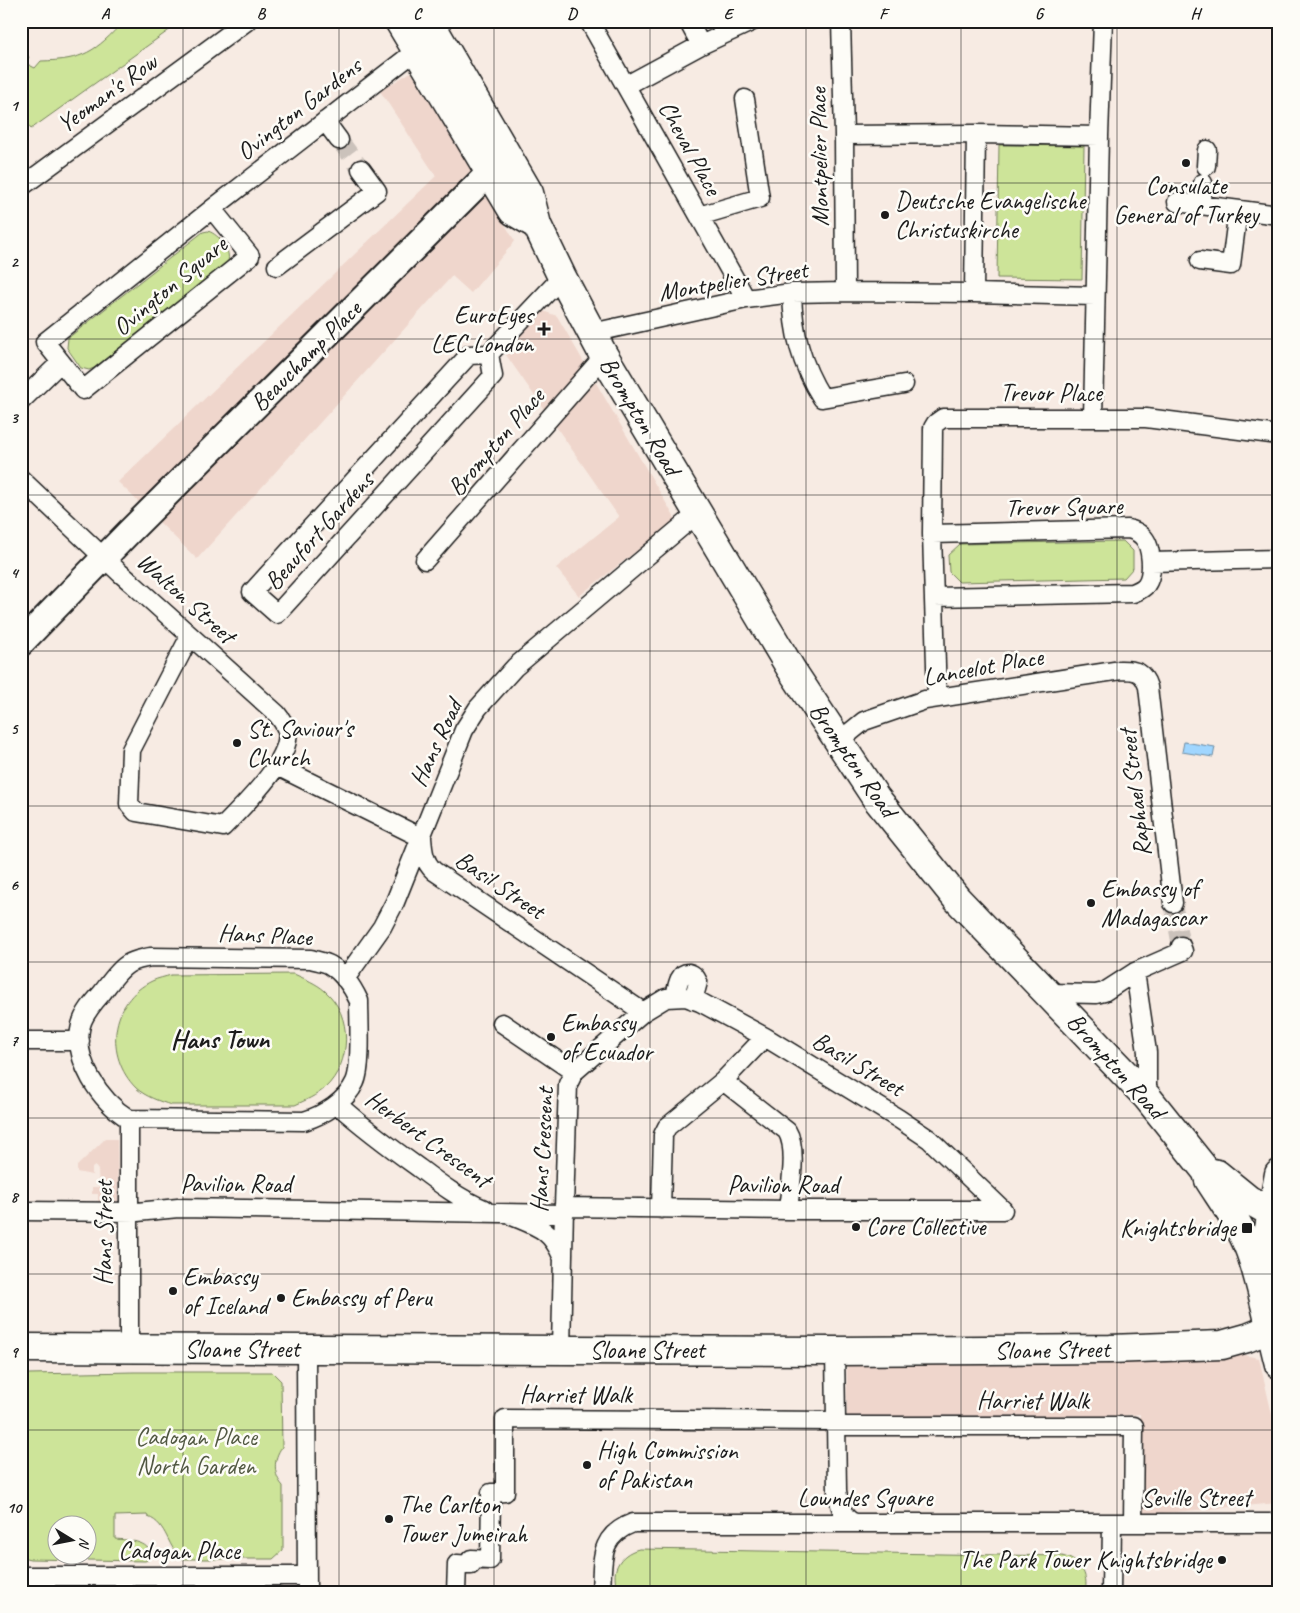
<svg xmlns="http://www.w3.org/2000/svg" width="1300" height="1613" font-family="Caveat,sans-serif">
  <rect width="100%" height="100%" fill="#f7ebe3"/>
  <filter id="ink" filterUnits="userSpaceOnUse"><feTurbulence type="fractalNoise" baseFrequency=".02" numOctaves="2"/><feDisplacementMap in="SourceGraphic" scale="10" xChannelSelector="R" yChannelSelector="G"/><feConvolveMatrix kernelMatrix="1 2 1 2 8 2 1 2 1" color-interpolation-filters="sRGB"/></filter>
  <g filter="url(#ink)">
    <path fill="#efd6cc" d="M 411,72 L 515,241 L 471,293 L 452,276 L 197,559 L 118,482 L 436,176 L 380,91 Z
      M 543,311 L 557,316 L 676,520 L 579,596 L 556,568 L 619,517 L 504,352 Z
      M 105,1139 L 117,1139 L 118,1201 L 98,1202 L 98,1194 L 92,1194 L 92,1187 L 99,1187 L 98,1170 L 95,1166 L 92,1168 L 92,1175 L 77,1172 L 77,1166 Z
      M 1227,1352 L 1259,1358 L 1279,1445 L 1279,1503 L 1139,1515 L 1140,1414 L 1100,1417 L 847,1417 L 847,1362 Z"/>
    <path fill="#cde499" stroke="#74805a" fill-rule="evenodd" d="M 124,21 L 182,21 L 31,129 L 21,116 L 21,51 L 29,57 L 25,63 L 35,68 L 41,61 C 84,60 95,52 124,21 Z
      M 999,145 L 1084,146 L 1082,279 L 997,278 Z
      M 208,231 C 220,235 231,250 228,262 L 94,368 L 89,370 L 81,368 L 67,348 L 68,338 L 203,232 Z
      M 1123,541 L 1133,551 L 1133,568 L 1124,578 L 959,582 L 949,572 L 948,555 L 960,544 Z
      M 171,975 L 294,974 C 305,979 316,983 325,991 C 353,1015 352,1063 325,1088 C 316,1096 306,1100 295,1105 L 171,1105 C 159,1101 146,1097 136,1088 C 104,1056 110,1001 152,981 C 158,978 165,977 171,975 Z
      M 134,1372 L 272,1372 L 281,1381 L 282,1447 C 273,1459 273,1475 283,1486 L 283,1550 L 273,1559 L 183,1559 C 167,1549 168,1524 148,1517 L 147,1515 L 115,1516 L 115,1539 C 127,1540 157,1541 148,1560 L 145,1561 L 30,1559 L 22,1557 L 22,1377 L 29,1374 ZM 58,1526 L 88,1526 L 88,1556 L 58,1556 Z
      M 639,1549 L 1062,1556 C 1080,1560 1089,1574 1085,1592 L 620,1592 C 608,1573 619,1554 639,1549 Z"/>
    <path fill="#a0d6ff" stroke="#6b8ca4" d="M 1184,742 L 1215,747 L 1213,757 L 1182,752 Z"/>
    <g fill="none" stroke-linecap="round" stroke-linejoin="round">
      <path stroke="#cbc2bb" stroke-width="18" stroke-dasharray="18 9" stroke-linecap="butt" d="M 339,140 L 361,169
        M 1173,903 L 1181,946"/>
      <defs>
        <path id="minor" d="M 589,21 L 746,299
          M 688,21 L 701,45
          M 841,21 L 844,135 L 845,292
          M 627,85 L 701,45 L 753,21
          M 325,121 L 339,140
          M 844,135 L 976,134
          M 1099,136 L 1103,21
          M 1206,166 L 1207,150
          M 21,187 L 247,21
          M 1177,202 L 1279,215
          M 1200,205 L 1203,183
          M 212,209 L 250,256 L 83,390 L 45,342 L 212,209 L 417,50
          M 699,216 L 760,198 L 745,99
          M 1200,261 L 1231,265 L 1238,210
          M 277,266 L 377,191 L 361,169
          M 792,293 C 793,333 801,364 822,398 L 904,384
          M 974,293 L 976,134 L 1099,136 L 1093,418
          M 592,333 L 746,299 L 792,293 L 845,292 L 974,293 L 1095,296
          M 489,354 L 493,376 L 277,614 L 252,592 L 469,355 L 489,354 L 562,277
          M 21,401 L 61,362
          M 21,479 L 120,573 L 134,585 L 277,714 C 281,719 285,724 287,731 C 293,759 242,807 223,827 L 136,812 L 129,804 L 131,750 L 190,636
          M 932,534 L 1128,529 C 1133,530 1138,532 1142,536 C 1152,545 1154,574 1146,585 C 1143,589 1138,591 1133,593 L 934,597
          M 425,560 L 604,356
          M 1151,562 L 1279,559
          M 937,698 L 932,534 L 933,428 L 936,423 L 943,418 L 1146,418 L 1279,435
          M 838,742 L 864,721 L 925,700 L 1121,670 C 1137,670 1143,672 1148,687 L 1173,903
          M 277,766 L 422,838
          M 422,838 C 423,851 424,862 434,871 L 643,1012
          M 150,957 L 311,959 C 317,961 325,962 330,965 C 343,973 353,988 359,1001 C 359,1020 362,1067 355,1082 C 346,1102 323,1115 304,1121 L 129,1119 C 100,1101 72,1060 81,1025 C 84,1013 94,1002 102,993 C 109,984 118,970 128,964 C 134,960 143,959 150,957 Z
          M 1135,972 L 1147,1052 L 1147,1097
          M 345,979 L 382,927 L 395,902 L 464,730 L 478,708 L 515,667 L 698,513
          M 1049,993 L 1096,994 L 1104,992 L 1135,972 L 1183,951 L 1181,946
          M 675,997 C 677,989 678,972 689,973 C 694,974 696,978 698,982 L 693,1000
          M 502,1023 L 574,1072
          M 21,1041 L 80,1041
          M 723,1081 L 787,1131 C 798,1149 790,1188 788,1210
          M 337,1104 C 363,1127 391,1148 419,1168 C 440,1184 460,1199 484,1209
          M 129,1119 L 129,1334 L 131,1348
          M 564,1207 L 788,1210 L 1003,1210
          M 661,1209 L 663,1135 L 667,1127 L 723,1081 L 765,1037
          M 21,1211 L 137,1212 L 178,1208 L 563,1214
          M 512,1216 C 538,1227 550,1229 562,1256
          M 306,1349 L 307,1592
          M 561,1350 L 564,1207 L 568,1084 L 574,1072 L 643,1012 L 666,998 L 686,997 L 700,1002 L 765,1037 L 899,1119 L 929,1139 L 1003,1210
          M 835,1351 L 837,1491 C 839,1503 843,1522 857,1523
          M 836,1426 L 1134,1426 L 1133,1523
          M 21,1576 L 306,1576
          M 456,1592 L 457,1564 L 471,1565 L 471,1559 L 490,1560 L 491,1493 L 505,1492 L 505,1419 L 836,1421
          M 601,1592 C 603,1560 598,1536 633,1523 L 1279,1523
          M 1111,1592 L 1112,1524"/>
        <path id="secondary" d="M 21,643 L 129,532 L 504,158"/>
        <path id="primary" d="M 1265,1292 L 1268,1234 L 1279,1174
          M 21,1348 L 835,1351 L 1110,1349 L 1222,1345 L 1247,1338 L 1279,1325"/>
        <path id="trunk" d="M 399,21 L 513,211 L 537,225
          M 429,21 L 529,193 L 537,225 L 562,277 L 604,356 L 791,669 L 876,798 L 957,899 L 1147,1097 L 1207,1172 L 1217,1174 L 1249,1200 L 1279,1217
          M 1207,1173 L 1209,1180 C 1223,1202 1241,1226 1250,1251 C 1263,1287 1269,1326 1279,1364"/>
      </defs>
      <use href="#minor" stroke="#1c1c1c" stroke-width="21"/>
      <use href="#secondary" stroke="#1c1c1c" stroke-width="29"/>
      <use href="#primary" stroke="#1c1c1c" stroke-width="31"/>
      <use href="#trunk" stroke="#1c1c1c" stroke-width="31"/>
      <use href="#minor" stroke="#fdfcf7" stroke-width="18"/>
      <use href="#secondary" stroke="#fdfcf7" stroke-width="25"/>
      <use href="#primary" stroke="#fdfcf7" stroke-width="28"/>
      <use href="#trunk" stroke="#fdfcf7" stroke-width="28"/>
    </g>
  </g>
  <path fill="none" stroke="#1c1c1c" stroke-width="1" stroke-opacity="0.55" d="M 183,21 L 183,1592M 339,21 L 339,1592M 494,21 L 494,1592M 650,21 L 650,1592M 806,21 L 806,1592M 961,21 L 961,1592M 1117,21 L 1117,1592M 21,183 L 1279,183M 21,339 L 1279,339M 21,495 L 1279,495M 21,651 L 1279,651M 21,806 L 1279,806M 21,962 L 1279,962M 21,1118 L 1279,1118M 21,1274 L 1279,1274M 21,1430 L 1279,1430"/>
  <g fill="#1c1c1c" stroke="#fdfcf7" stroke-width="2">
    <circle cx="1186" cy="163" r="5"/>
    <circle cx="885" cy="215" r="5"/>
    <path d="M541.5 321.5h5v5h5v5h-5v5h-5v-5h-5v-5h5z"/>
    <circle cx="237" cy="743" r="5"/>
    <circle cx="1091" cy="903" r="5"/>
    <circle cx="551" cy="1037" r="5"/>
    <circle cx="856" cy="1227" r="5"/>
    <rect x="1241" y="1222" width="12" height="12" rx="2.5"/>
    <circle cx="173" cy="1291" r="5"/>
    <circle cx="281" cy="1298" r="5"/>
    <circle cx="587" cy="1465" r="5"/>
    <circle cx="389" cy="1519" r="5"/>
    <circle cx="1222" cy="1560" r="5"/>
  </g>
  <g text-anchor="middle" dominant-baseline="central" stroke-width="5" stroke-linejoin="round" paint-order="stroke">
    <g font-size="25" fill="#1c1c1c" stroke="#fdfcf7">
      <text transform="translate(107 93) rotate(-36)">Yeoman's Row</text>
      <text transform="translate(299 109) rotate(-38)">Ovington Gardens</text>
      <text transform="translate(690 148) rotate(61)">Cheval Place</text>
      <text transform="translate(819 157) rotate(-91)">Montpelier Place</text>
      <text transform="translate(733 281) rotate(-9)">Montpelier Street</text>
      <text transform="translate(170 286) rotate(-40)">Ovington Square</text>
      <text transform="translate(306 356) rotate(-45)">Beauchamp Place</text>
      <text x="1051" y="393">Trevor Place</text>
      <text transform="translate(640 416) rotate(59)">Brompton Road</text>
      <text transform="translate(496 442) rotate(-49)">Brompton Place</text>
      <text transform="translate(1064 507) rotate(-1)">Trevor Square</text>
      <text transform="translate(319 531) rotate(-48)">Beaufort Gardens</text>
      <text transform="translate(186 598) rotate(42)">Walton Street</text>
      <text transform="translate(983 667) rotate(-10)">Lancelot Place</text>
      <text transform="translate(436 743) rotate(-65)">Hans Road</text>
      <text transform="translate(853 760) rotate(55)">Brompton Road</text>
      <text transform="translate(1135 793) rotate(-97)">Raphael Street</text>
      <text transform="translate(500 885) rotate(34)">Basil Street</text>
      <text transform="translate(265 935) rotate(3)">Hans Place</text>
      <text transform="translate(858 1064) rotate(31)">Basil Street</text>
      <text transform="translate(1116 1066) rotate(48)">Brompton Road</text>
      <text transform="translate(428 1139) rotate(36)">Herbert Crescent</text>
      <text transform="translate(542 1150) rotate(-87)">Hans Crescent</text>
      <text x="236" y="1184">Pavilion Road</text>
      <text x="783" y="1185">Pavilion Road</text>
      <text transform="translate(104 1233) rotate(-90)">Hans Street</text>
      <text x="242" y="1349">Sloane Street</text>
      <text x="647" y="1350">Sloane Street</text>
      <text transform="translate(1052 1350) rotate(-1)">Sloane Street</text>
      <text x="576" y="1395">Harriet Walk</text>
      <text x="1033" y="1401">Harriet Walk</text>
      <text x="865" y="1498">Lowndes Square</text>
      <text x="1196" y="1498">Seville Street</text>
      <text x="179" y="1551">Cadogan Place</text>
    </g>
    <g font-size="25" fill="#1c1c1c" stroke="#fdfcf7" text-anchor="start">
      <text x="1186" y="186" text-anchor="middle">Consulate<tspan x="1186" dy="29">General of Turkey</tspan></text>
      <text x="895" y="201">Deutsche Evangelische<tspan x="895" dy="29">Christuskirche</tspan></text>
      <text x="533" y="315" text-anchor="end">EuroEyes<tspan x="533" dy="29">LEC London</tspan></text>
      <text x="247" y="729">St. Saviour's<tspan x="247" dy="29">Church</tspan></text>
      <text x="1101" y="889">Embassy of<tspan x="1101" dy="29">Madagascar</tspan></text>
      <text x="561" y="1023">Embassy<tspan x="561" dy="29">of Ecuador</tspan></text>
      <text x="866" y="1227">Core Collective</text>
      <text x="1236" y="1228" text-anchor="end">Knightsbridge</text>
      <text x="183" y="1277">Embassy<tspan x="183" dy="29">of Iceland</tspan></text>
      <text x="291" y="1298">Embassy of Peru</text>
      <text x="597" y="1451">High Commission<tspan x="597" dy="29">of Pakistan</tspan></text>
      <text x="399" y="1505">The Carlton<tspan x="399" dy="29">Tower Jumeirah</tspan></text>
      <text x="1212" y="1560" text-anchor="end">The Park Tower Knightsbridge</text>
    </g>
    <g font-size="25" fill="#515842" stroke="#fdfcf7">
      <text x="196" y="1437">Cadogan Place<tspan x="196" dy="29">North Garden</tspan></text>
    </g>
    <g font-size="26" font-weight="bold" fill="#1c1c1c" stroke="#fdfcf7">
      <text x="220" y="1039">Hans Town</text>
    </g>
  </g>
  <rect width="1300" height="1613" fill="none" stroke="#fdfcf7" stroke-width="55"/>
  <g transform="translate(72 1540) rotate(100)"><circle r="24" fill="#fdfcf7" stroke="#a3a29f"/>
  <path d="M0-4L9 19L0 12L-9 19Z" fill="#1c1c1c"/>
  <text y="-8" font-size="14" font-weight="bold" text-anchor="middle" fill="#1c1c1c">N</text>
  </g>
  <rect x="28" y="28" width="1244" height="1558" fill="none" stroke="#1c1c1c" stroke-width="2"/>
  <g font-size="16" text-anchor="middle" font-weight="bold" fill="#1c1c1c">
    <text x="105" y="19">A</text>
    <text x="261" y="19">B</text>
    <text x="417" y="19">C</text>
    <text x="572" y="19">D</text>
    <text x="728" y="19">E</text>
    <text x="883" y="19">F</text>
    <text x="1039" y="19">G</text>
    <text x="1195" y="19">H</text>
    <text x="14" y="111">1</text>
    <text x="14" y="267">2</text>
    <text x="14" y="423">3</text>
    <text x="14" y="578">4</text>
    <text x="14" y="734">5</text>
    <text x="14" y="890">6</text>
    <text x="14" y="1046">7</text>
    <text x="14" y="1202">8</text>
    <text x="14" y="1357">9</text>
    <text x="14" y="1513">10</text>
  </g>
</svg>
